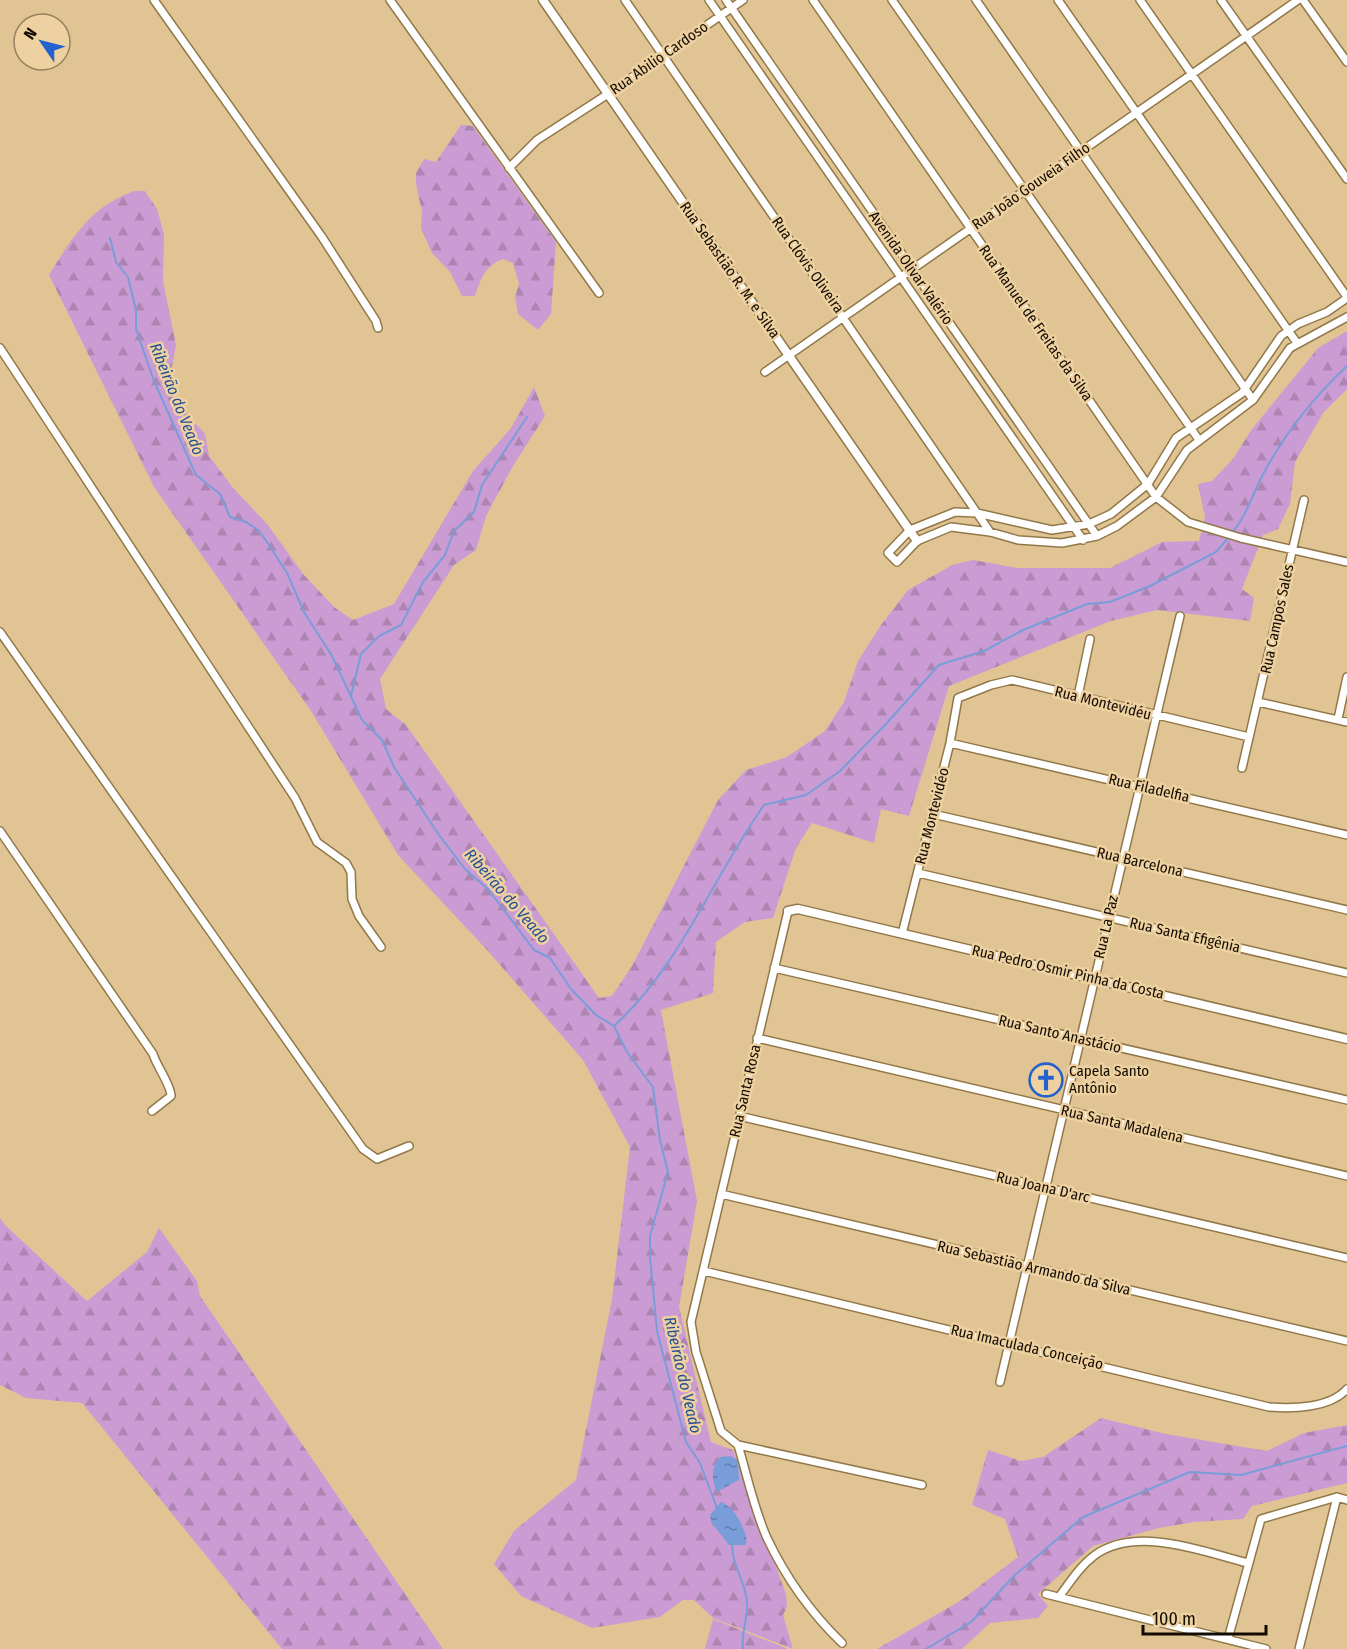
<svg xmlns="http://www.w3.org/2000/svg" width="1347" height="1649" font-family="'Fira Sans Condensed',sans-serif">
  <defs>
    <pattern id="forest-firs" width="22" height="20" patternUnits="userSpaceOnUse" patternTransform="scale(1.5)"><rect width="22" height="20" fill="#ca9cd3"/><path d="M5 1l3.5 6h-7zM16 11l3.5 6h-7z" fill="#ad85b3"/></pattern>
    <pattern id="water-ripples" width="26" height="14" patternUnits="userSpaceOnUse" patternTransform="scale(1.5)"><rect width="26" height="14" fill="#799dd8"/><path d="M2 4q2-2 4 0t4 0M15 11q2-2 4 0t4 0" fill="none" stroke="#627ead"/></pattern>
  </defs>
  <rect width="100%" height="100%" fill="#e1c494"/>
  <path fill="url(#forest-firs)" d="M 461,125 L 473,126 L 556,242 L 551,314 L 538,330 L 518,314 L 515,297 L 519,284 L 513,263 L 503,259 C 485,266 481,278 475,296 L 462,296 L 450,272 L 432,253 L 421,228 L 422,212 L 416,184 L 416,173 L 424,159 L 436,162 Z
    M 134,191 L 145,191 L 157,209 L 164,234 L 163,281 L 176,345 L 168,387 L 184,411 L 205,434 L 209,456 L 234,489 L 268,525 L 303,574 L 334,607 L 353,620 L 394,604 L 473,471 L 511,428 L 534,387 L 545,416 L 513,466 L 486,516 L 476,550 L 454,565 L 380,679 L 386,709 L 406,725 L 599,998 L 612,996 L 632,966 L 718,800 L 746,770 L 787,757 L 825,731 L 844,702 L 858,661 L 881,625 L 908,590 L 952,565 L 973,560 L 1017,568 L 1110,568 L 1162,542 L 1199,541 L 1205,517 L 1198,484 L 1212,481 L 1233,459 L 1252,429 L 1318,348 L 1347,331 L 1347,389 L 1323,413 L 1295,462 L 1290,504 L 1278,529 L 1263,535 L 1242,589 L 1254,598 L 1250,621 L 1157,610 L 1111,621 L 949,686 L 909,816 L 881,809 L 874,843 L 812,823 L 796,848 L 773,918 L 745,922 L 716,942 L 713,993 L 661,1010 L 697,1201 L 679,1307 L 711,1442 L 733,1450 L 786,1594 L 787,1607 L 783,1615 L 793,1649 L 713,1618 L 694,1600 L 683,1600 L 660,1617 L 592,1628 L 521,1596 L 494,1564 L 514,1531 L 576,1480 L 612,1299 L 630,1147 L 583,1060 L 488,951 L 398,855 L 311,711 L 154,487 L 49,275 C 73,237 90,207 134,191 Z
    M 0,1218 L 6,1226 L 87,1301 L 147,1252 L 159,1228 L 197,1281 L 200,1296 L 443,1649 L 282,1649 L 82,1403 L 26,1398 L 0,1385 Z
    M 1101,1418 L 1166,1434 L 1267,1451 L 1304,1433 L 1347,1425 L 1347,1483 L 1252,1506 L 1243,1519 L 1194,1522 L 1159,1528 L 1093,1546 L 1038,1594 L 1048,1606 L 1038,1618 L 990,1623 L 962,1649 L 877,1649 L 960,1601 L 1018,1557 L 1005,1519 L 972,1505 L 988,1450 L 1021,1461 L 1043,1457 Z
    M 713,1619 L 788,1649 L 705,1649 Z"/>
  <path fill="url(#water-ripples)" d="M 730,1456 L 738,1460 L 739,1480 L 717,1492 C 711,1479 711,1468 720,1457 Z
    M 721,1502 C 734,1506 749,1533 746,1545 L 729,1545 L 711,1522 L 710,1515 Z"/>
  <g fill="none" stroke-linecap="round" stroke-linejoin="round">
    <path stroke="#799dd8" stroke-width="2" d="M 110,238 L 116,262 L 128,277 L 136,310 L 136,329 L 154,381 L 196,475 L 220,494 L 230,517 L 246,522 L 258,530 L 267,542 L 287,573 L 304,612 L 332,656 L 362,720 L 382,740 L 394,767 L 439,835 L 465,869 L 488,889 L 534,950 L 550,958 L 571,989 L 596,1015 L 614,1026 L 627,1052 L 653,1087 L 660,1140 L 668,1172 L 650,1236 L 650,1257 L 657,1331 L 686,1442 L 700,1463 L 717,1508
      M 1232,533 C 1246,516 1251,499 1260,480 C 1282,437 1313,398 1347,366
      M 351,696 L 361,654 L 379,636 L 401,625 L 423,582 L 445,555 L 454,531 L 474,512 L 482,485 L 527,417
      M 614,1026 C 680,966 713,877 764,805 L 806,795 L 840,771 L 885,725 L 939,665 L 984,651 L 1023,630 L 1087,604 L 1110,602 L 1150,586 L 1216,552 L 1229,537
      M 732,1543 C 731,1565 748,1585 747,1607 C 747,1622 741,1634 743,1649
      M 926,1649 L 971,1622 L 1014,1576 L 1083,1517 L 1190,1472 L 1241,1475 L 1347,1446"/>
    <defs>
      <path id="minor" d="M 154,0 L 322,237 L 376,321 L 378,328
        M 390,0 L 599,293
        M 625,0 L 990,532
        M 709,0 L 1083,540
        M 726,0 L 1097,536
        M 813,0 L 1156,497 L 1188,522 L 1241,538 L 1347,562
        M 892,0 L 1199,440
        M 976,0 L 1253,400
        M 1058,0 L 1297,343
        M 1140,0 L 1347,297
        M 1221,0 L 1347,179
        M 1303,0 L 1347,62
        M 509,168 L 537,140 L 608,94 L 743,0
        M 1347,298 L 1327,312 L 1298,324 L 1281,336 L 1242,393 L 1176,438 L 1148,484 L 1111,514 L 1089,524 L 1052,530 L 977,513 L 955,512 L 910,530 L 888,553 L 897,562 L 917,541 L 951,527 L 990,532 L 1018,540 L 1062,543 L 1097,536 L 1117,526 L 1156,497 L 1187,450 L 1253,400 L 1290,348 L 1347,317
        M 0,348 L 295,798 L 317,842 L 346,863 L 351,872 L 352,899 L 359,916 L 381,947
        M 765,372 L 1298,0
        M 0,632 L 363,1149 L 377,1159 L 409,1146
        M 1078,696 L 1090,639
        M 1258,702 L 1347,722
        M 1338,719 L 1347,677
        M 950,743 L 1347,835
        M 1242,768 L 1304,500
        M 933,814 L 1347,910
        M 0,831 L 153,1054 C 157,1067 171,1085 171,1096 L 152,1111
        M 918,873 L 1347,973
        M 788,911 L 691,1322 L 696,1352 L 721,1431 L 738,1445 L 922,1485
        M 902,934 L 950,743 L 958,698 L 991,685 L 1012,680 L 1249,737
        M 774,968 L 1347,1100
        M 757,1038 L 1347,1176
        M 739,1116 L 1347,1258
        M 721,1194 L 1347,1341
        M 704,1271 L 1269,1407 C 1293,1409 1330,1408 1347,1389
        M 1000,1382 L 1180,616
        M 738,1445 C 747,1475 754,1509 767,1538 C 785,1576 812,1614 842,1643
        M 1046,1594 L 1266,1649
        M 1059,1597 C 1070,1582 1080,1566 1095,1555 C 1137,1525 1204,1552 1248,1563
        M 1228,1639 L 1261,1519 L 1337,1497 L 1347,1500
        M 1299,1649 L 1337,1497"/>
      <path id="tertiary" d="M 543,0 L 917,541
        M 788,911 L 798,909 L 1347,1039"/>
    </defs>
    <use href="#minor" stroke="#927849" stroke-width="10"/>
    <use href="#tertiary" stroke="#927849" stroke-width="11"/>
    <use href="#minor" stroke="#fff" stroke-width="7"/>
    <use href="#tertiary" stroke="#fff" stroke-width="8"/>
  </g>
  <defs>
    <symbol id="church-ring" viewBox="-11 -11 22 22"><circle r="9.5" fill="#eed1a0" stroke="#2362ce" stroke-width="1.5"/><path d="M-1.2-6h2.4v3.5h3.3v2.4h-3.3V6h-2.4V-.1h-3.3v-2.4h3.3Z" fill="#2362ce"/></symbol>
  </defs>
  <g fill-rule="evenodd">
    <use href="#church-ring" x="1027" y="1061" width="38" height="38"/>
  </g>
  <g text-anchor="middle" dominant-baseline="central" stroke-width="5" stroke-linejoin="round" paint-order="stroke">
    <g font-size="15" fill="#130a00" stroke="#eed1a0">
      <text transform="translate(659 58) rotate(-35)">Rua Abilio Cardoso</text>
      <text transform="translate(1031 186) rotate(-35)">Rua João Gouveia Filho</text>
      <text transform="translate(808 265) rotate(55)">Rua Clóvis Oliveira</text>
      <text transform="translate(911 268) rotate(55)">Avenida Olivar Valério</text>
      <text transform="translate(730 270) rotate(55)">Rua Sebastião R. M. e Silva</text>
      <text transform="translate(1036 323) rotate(55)">Rua Manuel de Freitas da Silva</text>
      <text transform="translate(1277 619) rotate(-78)">Rua Campos Sales</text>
      <text transform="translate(1103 703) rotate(14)">Rua Montevidéu</text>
      <text transform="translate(1149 788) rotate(13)">Rua Filadelfia</text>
      <text transform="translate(932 816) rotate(-76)">Rua Montevidéo</text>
      <text transform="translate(1140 862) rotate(13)">Rua Barcelona</text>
      <text transform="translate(1106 927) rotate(-77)">Rua La Paz</text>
      <text transform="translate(1185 935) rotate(13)">Rua Santa Efigênia</text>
      <text transform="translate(1068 972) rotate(13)">Rua Pedro Osmir Pinha da Costa</text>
      <text transform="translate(1060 1034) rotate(13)">Rua Santo Anastácio</text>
      <text transform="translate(745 1091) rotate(-77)">Rua Santa Rosa</text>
      <text transform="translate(1122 1124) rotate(13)">Rua Santa Madalena</text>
      <text transform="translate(1043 1187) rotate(13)">Rua Joana D'arc</text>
      <text transform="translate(1034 1268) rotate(13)">Rua Sebastião Armando da Silva</text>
      <text transform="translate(1027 1347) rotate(13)">Rua Imaculada Conceição</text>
    </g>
    <g font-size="15" fill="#130a00" stroke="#eed1a0" text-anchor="start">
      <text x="1069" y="1071">Capela Santo<tspan x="1069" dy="17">Antônio</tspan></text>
    </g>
    <g font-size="16" font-style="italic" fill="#244e96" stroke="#eed1a0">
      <text transform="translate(177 399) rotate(68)">Ribeirão do Veado</text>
      <text transform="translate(507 896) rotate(49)">Ribeirão do Veado</text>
      <text transform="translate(683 1375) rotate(77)">Ribeirão do Veado</text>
    </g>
  </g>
  <g transform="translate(42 42) rotate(305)"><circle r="28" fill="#eed1a0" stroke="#968160" stroke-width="1.5"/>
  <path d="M0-4.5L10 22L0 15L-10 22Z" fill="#2362ce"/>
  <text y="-9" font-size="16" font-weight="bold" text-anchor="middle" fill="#130a00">N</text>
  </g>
  <path d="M1143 1625v9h123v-9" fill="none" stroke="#130a00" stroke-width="3"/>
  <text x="1152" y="1625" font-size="18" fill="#130a00" stroke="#eed1a0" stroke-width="4.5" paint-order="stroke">100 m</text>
</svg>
